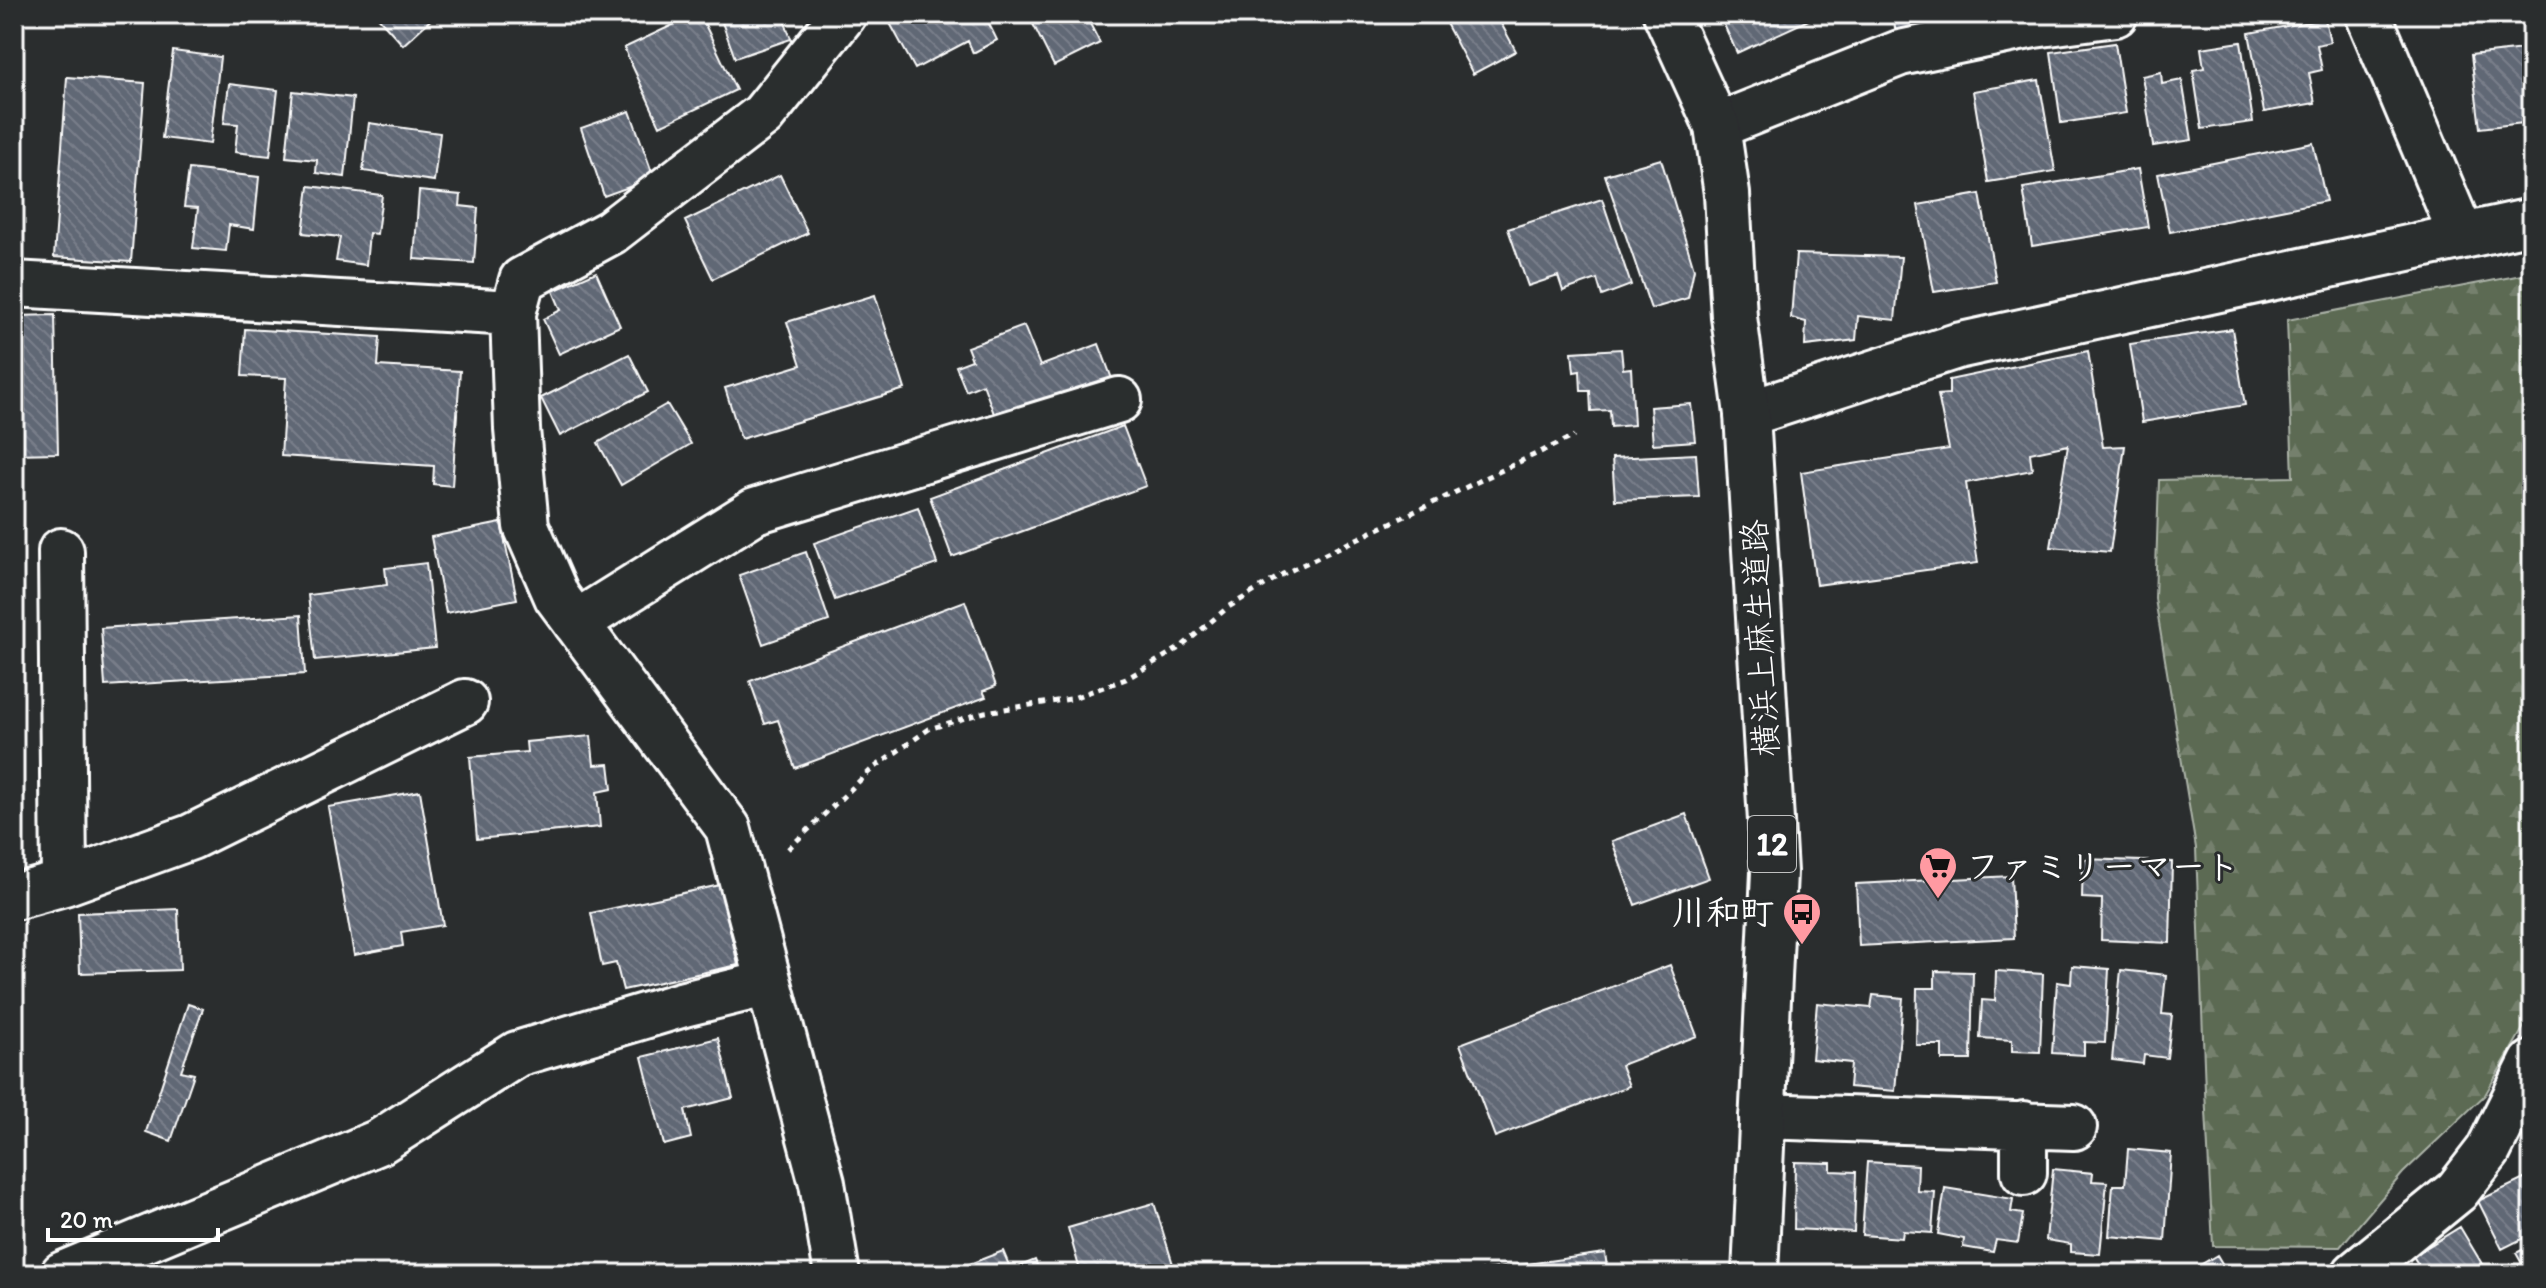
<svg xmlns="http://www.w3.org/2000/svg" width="2546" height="1288" font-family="Itim,'Klee One',sans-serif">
  <defs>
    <pattern id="forest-firs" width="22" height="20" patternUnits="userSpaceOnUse" patternTransform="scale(2)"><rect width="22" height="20" fill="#5b6a53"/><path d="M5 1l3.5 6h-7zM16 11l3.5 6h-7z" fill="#74806d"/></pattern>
    <pattern id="building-back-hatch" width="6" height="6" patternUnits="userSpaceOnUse" patternTransform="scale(2)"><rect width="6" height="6" fill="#616775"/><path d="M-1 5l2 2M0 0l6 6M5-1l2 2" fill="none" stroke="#797e8a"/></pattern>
  </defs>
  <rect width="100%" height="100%" fill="#2a2d2e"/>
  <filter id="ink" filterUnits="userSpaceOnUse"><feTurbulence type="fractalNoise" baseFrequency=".0125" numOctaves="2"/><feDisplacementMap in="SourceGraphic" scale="16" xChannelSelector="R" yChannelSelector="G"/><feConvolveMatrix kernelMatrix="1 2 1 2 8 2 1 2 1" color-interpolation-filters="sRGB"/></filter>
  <g filter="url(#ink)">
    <path fill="url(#forest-firs)" stroke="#adb4a9" stroke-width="2" d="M 2532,273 L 2532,1013 L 2485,1095 L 2403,1173 L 2340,1247 L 2213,1246 L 2205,1091 L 2196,848 L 2155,599 L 2159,480 L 2293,477 L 2287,320 Z"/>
    <path fill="url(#building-back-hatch)" stroke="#fff" stroke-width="2" d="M 375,14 L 437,14 L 403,45 Z
      M 696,14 L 700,14 L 736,90 L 660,126 L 624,48 Z
      M 719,14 L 782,14 L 791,39 L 735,58 Z
      M 885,14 L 1007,14 L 989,24 L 997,40 L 973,53 L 968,41 L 915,69 Z
      M 1028,14 L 1085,14 L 1100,43 L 1054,66 Z
      M 1441,14 L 1496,14 L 1516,51 L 1473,74 Z
      M 1719,14 L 1813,14 L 1815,17 L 1737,53 Z
      M 1893,14 L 1991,14 L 1934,22 L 1934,28 L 1896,35 Z
      M 2325,19 L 2330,42 L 2317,45 L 2322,70 L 2309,73 L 2315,103 L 2264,112 L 2249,33 Z
      M 2241,42 L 2253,122 L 2202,129 L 2193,70 L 2204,68 L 2201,48 Z
      M 2115,43 L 2126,113 L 2061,123 L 2051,52 Z
      M 2532,48 L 2532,122 L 2480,128 L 2471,55 Z
      M 173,51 L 220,57 L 210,144 L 162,138 Z
      M 2161,72 L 2162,84 L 2182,80 L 2192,140 L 2153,146 L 2142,76 Z
      M 67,77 L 145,83 L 131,262 L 54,257 Z
      M 2039,80 L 2055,171 L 1988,182 L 1973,91 Z
      M 229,84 L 278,90 L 270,156 L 235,152 L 238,124 L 224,123 Z
      M 293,91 L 353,98 L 345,177 L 316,173 L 317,160 L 286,157 Z
      M 630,111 L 654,178 L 604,196 L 581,128 Z
      M 369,123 L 440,133 L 434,181 L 363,171 Z
      M 2313,143 L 2326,201 L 2170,232 L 2158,174 Z
      M 1661,159 L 1694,269 L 1688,298 L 1651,309 L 1605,175 Z
      M 189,169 L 259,177 L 254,229 L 229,225 L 226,251 L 193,248 L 198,208 L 184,207 Z
      M 2138,169 L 2148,227 L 2032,246 L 2023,188 Z
      M 780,175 L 808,233 L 713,279 L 685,221 Z
      M 309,186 L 382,195 L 377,234 L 369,233 L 366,265 L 336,261 L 340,237 L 303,233 Z
      M 419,191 L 461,195 L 460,206 L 478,208 L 474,263 L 414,259 Z
      M 1980,194 L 1996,282 L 1934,292 L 1918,205 Z
      M 1602,199 L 1631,285 L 1602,296 L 1597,279 L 1563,291 L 1558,276 L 1528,286 L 1508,229 Z
      M 1796,254 L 1901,257 L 1895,320 L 1858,316 L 1856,340 L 1805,346 L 1806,322 L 1791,318 Z
      M 596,272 L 620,326 L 559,354 L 543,319 L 561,310 L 553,291 Z
      M 875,295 L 905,389 L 741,439 L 725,388 L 801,365 L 787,322 Z
      M 55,315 L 58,453 L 14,454 L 14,316 Z
      M 1024,326 L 1040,366 L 1099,344 L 1115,387 L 1000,430 L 983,384 L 966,391 L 956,366 L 972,360 L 967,347 Z
      M 245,329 L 380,337 L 378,366 L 460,371 L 452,486 L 433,484 L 434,466 L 281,456 L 286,378 L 242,376 Z
      M 2232,329 L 2245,405 L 2142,422 L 2130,344 Z
      M 1621,349 L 1623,369 L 1631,368 L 1634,425 L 1611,427 L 1610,410 L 1591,411 L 1590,391 L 1581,391 L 1580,371 L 1574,372 L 1572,352 Z
      M 2088,351 L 2103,447 L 2125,446 L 2110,552 L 2051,547 L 2068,445 L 2030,453 L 2032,470 L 1966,483 L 1978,563 L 1816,585 L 1801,472 L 1949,449 L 1938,395 L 1949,394 L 1949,380 Z
      M 629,354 L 648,392 L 560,436 L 541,398 Z
      M 667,404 L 691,444 L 621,485 L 598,443 Z
      M 1691,404 L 1695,441 L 1653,444 L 1650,407 Z
      M 1123,426 L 1146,486 L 952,557 L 930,497 Z
      M 1696,454 L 1699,497 L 1615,500 L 1612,458 Z
      M 918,507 L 937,564 L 835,600 L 814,543 Z
      M 501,523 L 517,599 L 446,613 L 431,537 Z
      M 806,552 L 829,621 L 763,644 L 739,575 Z
      M 426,563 L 435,648 L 315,660 L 308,595 L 387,585 L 385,568 Z
      M 965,601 L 996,686 L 983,691 L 986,697 L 795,768 L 778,720 L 765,724 L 750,681 Z
      M 301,615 L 305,674 L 105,686 L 101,628 Z
      M 591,736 L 594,765 L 609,764 L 612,789 L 597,792 L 600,827 L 477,839 L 470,757 L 527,752 L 526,742 Z
      M 420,791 L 443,925 L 401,932 L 403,946 L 354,955 L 328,807 Z
      M 1686,814 L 1709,878 L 1635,905 L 1612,841 Z
      M 2083,859 L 2172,862 L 2170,943 L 2101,940 L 2102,899 L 2082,898 Z
      M 2011,876 L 2014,938 L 1859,946 L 1856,884 Z
      M 720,885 L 738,965 L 623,990 L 616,963 L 602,966 L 591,913 Z
      M 178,909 L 180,970 L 80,973 L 78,913 Z
      M 1670,965 L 1697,1036 L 1621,1065 L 1629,1086 L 1495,1137 L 1460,1044 Z
      M 2072,966 L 2109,969 L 2105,1043 L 2084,1042 L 2084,1055 L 2052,1053 L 2057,982 L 2071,984 Z
      M 2121,970 L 2166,975 L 2162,1014 L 2172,1015 L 2167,1058 L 2144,1055 L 2143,1064 L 2112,1060 Z
      M 1935,971 L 1973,972 L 1971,1060 L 1942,1060 L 1942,1045 L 1916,1045 L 1917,988 L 1935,988 Z
      M 1996,971 L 2043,974 L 2040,1052 L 2012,1051 L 2012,1040 L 1980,1038 L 1982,1000 L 1995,1001 Z
      M 1873,995 L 1903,998 L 1895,1091 L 1849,1087 L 1851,1063 L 1812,1059 L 1817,1003 L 1871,1008 Z
      M 188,1004 L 203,1009 L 181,1071 L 194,1074 L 171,1141 L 146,1132 Z
      M 718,1038 L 733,1098 L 685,1110 L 691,1138 L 664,1145 L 642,1057 Z
      M 2128,1149 L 2171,1153 L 2165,1241 L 2109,1236 L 2113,1185 L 2125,1185 Z
      M 1795,1162 L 1831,1163 L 1831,1171 L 1856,1172 L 1854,1232 L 1794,1229 Z
      M 1867,1162 L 1918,1165 L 1917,1191 L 1935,1192 L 1932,1233 L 1903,1231 L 1902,1238 L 1862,1235 Z
      M 2053,1169 L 2093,1173 L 2092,1181 L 2107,1182 L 2100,1254 L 2071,1252 L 2071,1244 L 2046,1240 Z
      M 2530,1176 L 2532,1180 L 2532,1234 L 2502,1249 L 2478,1201 Z
      M 1945,1188 L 2013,1199 L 2011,1212 L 2023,1214 L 2018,1243 L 1996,1240 L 1993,1252 L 1963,1247 L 1964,1239 L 1938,1234 Z
      M 1154,1203 L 1176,1274 L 1081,1274 L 1068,1228 Z
      M 2460,1227 L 2488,1274 L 2424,1274 L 2413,1256 Z
      M 2532,1245 L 2532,1274 L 2528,1274 L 2516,1253 Z
      M 1003,1251 L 1011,1270 L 1035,1260 L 1041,1274 L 944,1274 Z
      M 1605,1253 L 1608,1274 L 1471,1274 L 1471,1272 Z
      M 2217,1255 L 2226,1270 L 2234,1265 L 2240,1274 L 2194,1274 L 2192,1270 Z
      M 1824,1268 L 1887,1274 L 1824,1274 Z"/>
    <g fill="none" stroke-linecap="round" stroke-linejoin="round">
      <defs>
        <path id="minor" d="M 2368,14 L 2461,234
          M 1717,126 L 1900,53 L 2034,25 L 2115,14
          M 14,284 L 513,313 L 522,280 L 611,232 L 763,115 L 844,14
          M 513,313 L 517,429 L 526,526 L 557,597 L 728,828 L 769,983
          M 1747,414 L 1957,346 L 2532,221
          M 61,551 L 64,883
          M 576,623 L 755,511 L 1119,400
          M 14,897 L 64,883 L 191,837 L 465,702
          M 1762,1116 L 2074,1127
          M 2024,1173 L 2024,1124
          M 63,1274 L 379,1142 L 517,1054 L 684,1004 L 769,983 L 822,1183 L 837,1274
          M 2355,1274 L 2457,1191 L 2488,1151 L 2532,1063"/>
        <path id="major" d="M 1666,14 L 1717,126 L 1727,194 L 1734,317 L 1747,414 L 1774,872 L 1755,1274"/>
      </defs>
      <use href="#minor" stroke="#fff" stroke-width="50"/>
      <use href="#major" stroke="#fff" stroke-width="50"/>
      <path stroke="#fff" stroke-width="5" stroke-dasharray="6 6" stroke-linecap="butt" d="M 788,849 L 871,770 L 929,729 L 985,712 L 1070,699 L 1126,679 L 1181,647 L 1227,608 L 1283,574 L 1574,436"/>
      <use href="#minor" stroke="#2a2d2e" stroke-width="44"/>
      <use href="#major" stroke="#2a2d2e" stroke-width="44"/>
    </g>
  </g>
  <defs>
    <symbol id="supermarket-pin" viewBox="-11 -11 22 30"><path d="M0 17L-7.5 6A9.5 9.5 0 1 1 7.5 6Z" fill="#ff9aa2" stroke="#2a2d2e"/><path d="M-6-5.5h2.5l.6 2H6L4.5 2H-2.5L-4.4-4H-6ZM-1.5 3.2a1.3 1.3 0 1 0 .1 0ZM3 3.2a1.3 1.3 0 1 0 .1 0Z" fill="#111"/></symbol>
    <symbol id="bus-pin" viewBox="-11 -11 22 30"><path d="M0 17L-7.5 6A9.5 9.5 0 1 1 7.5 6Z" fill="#ff9aa2" stroke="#2a2d2e"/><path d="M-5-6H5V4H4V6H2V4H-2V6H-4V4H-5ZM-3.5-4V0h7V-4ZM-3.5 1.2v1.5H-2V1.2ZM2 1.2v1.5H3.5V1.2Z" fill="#111"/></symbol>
  </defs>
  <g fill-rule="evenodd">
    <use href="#supermarket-pin" x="1916" y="844" width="44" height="60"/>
    <use href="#bus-pin" x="1780" y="890" width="44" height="60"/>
  </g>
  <g text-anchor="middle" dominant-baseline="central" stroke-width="6" stroke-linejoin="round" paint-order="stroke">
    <rect fill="#2a2d2e" stroke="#bfc0c0" stroke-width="2" x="1748" y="816" width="48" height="56" rx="6"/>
    <g font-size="32" font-weight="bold" fill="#fff">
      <text x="1772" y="844">12</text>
    </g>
    <g font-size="34" fill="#fff" stroke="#2a2d2e">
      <text transform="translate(1760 638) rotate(-93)">横浜上麻生道路</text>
    </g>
    <g font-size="34" font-weight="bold" fill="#fff" stroke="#2a2d2e" text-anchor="start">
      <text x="1966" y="866">ファミリーマート</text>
      <text x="1774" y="912" text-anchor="end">川和町</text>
    </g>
  </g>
  <rect width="2546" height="1288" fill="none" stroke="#2a2d2e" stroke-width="48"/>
  <rect x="24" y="24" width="2498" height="1240" fill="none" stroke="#fff" stroke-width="3" filter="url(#ink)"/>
  <path d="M48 1228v12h170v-12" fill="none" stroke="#ffffff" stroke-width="4"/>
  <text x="60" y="1228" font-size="24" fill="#ffffff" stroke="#2a2d2e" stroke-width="6" paint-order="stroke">20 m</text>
</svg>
